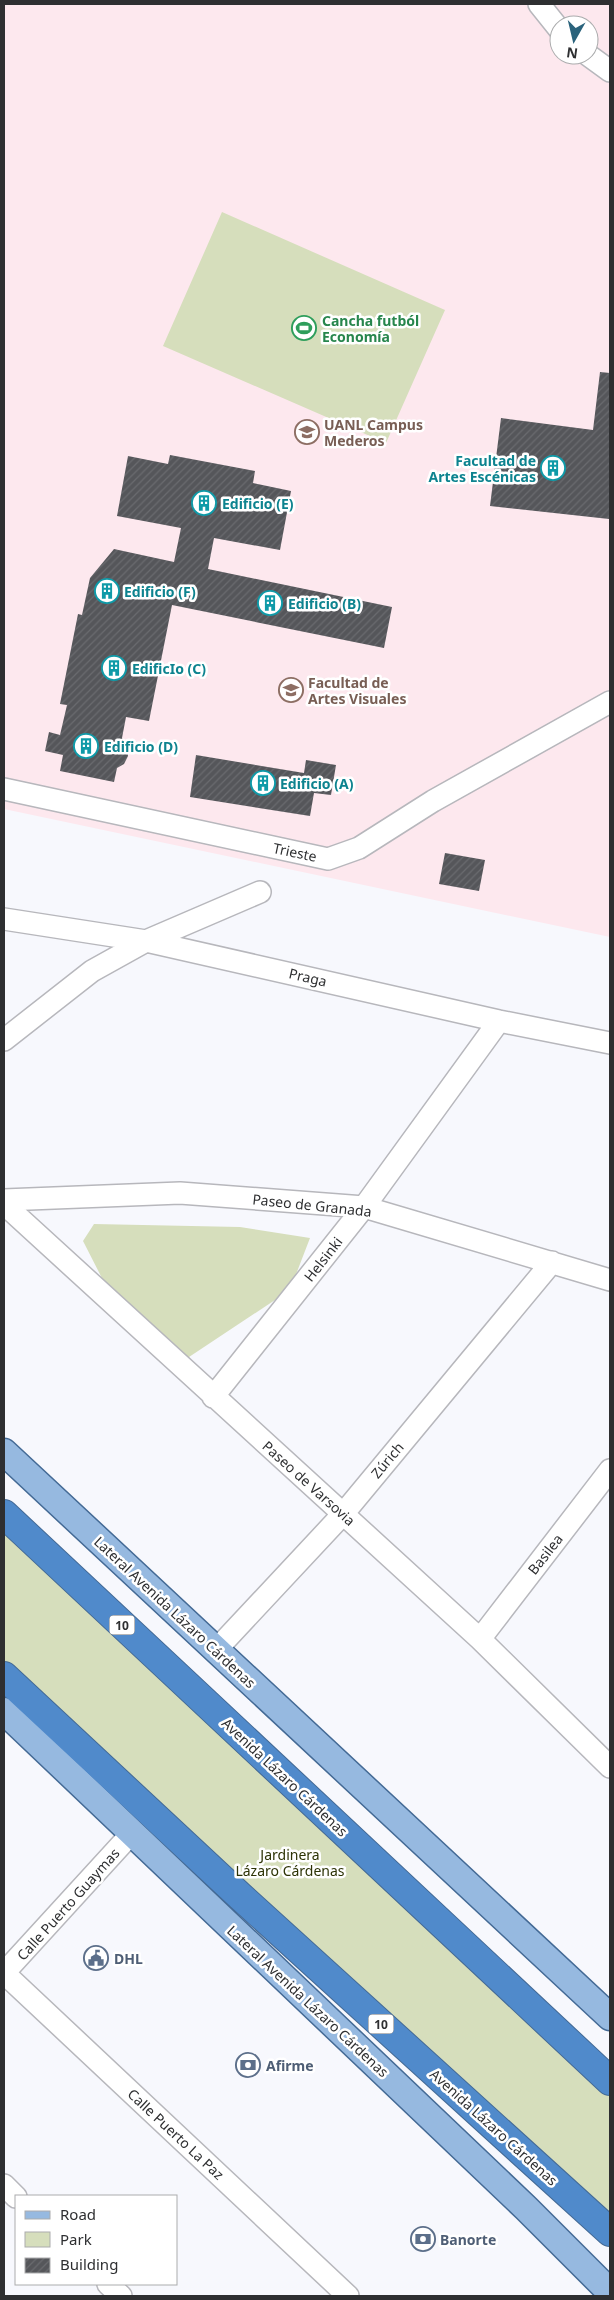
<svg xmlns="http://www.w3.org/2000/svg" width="614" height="2300" font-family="'Noto Sans',sans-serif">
  <defs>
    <pattern id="building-hatch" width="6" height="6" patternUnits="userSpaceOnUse" patternTransform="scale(1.25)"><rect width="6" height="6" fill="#55565a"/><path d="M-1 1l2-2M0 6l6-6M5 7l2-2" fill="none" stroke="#6a6b6f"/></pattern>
  </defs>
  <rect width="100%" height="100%" fill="#f7f8fd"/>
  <path fill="#fde8ee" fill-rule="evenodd" d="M 4,4 L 610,4 L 610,937 L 4,809 ZM 559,25 L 589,25 L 589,55 L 559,55 Z"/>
  <path fill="#d6debc" d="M 222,212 L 445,310 L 386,443 L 163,346 Z
    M 94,1224 L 240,1227 L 310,1238 L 290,1290 L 186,1359 L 107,1288 L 83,1241 Z
    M 4,1522 L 610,2081 L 610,2232 L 4,1676 Z"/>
  <path fill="url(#building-hatch)" d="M 600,372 L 610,373 L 609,519 L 490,506 L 501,418 L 593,430 Z
    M 170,455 L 255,471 L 253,483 L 291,491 L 280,550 L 214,538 L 208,569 L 392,607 L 384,648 L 172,605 L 149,721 L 126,717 L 122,738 L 127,748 L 128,756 L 124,764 L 117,768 L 114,782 L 60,771 L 63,755 L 45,751 L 49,732 L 60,735 L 67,705 L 60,704 L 78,614 L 82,615 L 90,578 L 114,549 L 174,562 L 181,528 L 117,516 L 128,456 L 168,464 Z
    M 196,755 L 304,773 L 306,760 L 336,765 L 331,795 L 314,793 L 310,816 L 190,797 Z
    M 445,853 L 485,860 L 479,891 L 439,884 Z"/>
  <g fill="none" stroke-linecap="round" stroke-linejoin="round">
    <defs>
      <path id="minor" d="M 539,4 L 559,29
        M 588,55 L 610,71
        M 4,789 L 328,859 L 359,848 L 433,801 L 610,702
        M 4,919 L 146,941 L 499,1021 L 610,1043
        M 4,1040 L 92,971 L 146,941 L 260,892
        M 4,1200 L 180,1193 L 364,1207 L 610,1280
        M 4,1204 L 480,1639 L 610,1767
        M 213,1397 L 364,1207 L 499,1021
        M 480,1639 L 610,1470
        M 215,1651 L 343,1514 L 552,1262
        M 4,1973 L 348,2296
        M 4,1973 L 131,1834
        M 4,2185 L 16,2197
        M 108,2284 L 121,2296"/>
      <path id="major" d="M 4,1452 L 610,2017
        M 4,1711 L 526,2208 L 610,2292"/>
      <path id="highway" d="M 4,1514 L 610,2081
        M 4,1676 L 240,1896 L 610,2232"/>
    </defs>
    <use href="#minor" stroke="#b7b7bc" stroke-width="24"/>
    <use href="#major" stroke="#446a95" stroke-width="29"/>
    <use href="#highway" stroke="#446a95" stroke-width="30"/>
    <use href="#minor" stroke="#fff" stroke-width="21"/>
    <use href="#major" stroke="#96b9e0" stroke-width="26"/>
    <use href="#highway" stroke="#508acb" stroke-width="28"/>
  </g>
  <defs>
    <symbol id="stadium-ring" viewBox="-11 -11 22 22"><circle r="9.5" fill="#fff" stroke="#2e9e5b" stroke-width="1.5"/><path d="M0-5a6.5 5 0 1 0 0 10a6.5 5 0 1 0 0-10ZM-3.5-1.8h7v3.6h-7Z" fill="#2e9e5b"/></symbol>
    <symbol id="university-ring" viewBox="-11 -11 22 22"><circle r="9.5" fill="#fff" stroke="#8d6e63" stroke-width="1.5"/><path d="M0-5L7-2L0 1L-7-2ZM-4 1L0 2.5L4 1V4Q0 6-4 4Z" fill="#8d6e63"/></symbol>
    <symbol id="building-ring" viewBox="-11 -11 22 22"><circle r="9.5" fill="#fff" stroke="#0f9aa8" stroke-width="1.5"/><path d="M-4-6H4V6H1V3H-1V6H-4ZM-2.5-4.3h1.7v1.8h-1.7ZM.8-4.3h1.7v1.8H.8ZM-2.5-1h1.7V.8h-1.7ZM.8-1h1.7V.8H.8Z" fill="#0f9aa8"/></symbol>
    <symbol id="civic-ring" viewBox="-11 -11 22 22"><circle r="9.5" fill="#fff" stroke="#5c6f8a" stroke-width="1.5"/><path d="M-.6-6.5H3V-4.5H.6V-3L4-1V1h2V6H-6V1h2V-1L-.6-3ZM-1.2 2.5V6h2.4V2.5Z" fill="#5c6f8a"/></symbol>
    <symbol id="bank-ring" viewBox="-11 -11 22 22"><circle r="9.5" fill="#fff" stroke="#5c6f8a" stroke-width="1.5"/><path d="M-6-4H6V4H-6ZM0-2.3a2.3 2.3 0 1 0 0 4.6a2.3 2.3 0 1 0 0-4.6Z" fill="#5c6f8a"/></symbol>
  </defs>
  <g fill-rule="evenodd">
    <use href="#stadium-ring" x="290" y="314" width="28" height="28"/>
    <use href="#university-ring" x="293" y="418" width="28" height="28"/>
    <use href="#building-ring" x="539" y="454" width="28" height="28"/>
    <use href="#building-ring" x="190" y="489" width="28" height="28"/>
    <use href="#building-ring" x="93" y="577" width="28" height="28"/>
    <use href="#building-ring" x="256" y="589" width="28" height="28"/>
    <use href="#building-ring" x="100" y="654" width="28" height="28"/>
    <use href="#university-ring" x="277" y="676" width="28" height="28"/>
    <use href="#building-ring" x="72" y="732" width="28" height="28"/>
    <use href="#building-ring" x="249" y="769" width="28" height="28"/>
    <use href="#civic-ring" x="82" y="1944" width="28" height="28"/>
    <use href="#bank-ring" x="234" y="2051" width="28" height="28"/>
    <use href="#bank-ring" x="409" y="2225" width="28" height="28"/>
  </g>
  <g text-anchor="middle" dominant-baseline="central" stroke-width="5" stroke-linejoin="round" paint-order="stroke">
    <g fill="#fff" stroke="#6d6d6f" stroke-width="1">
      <rect x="109.5" y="1615.5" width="25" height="19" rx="4"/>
      <rect x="368.5" y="2014.5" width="25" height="19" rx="4"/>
    </g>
    <g font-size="12" font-weight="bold" fill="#2e2f31">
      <text x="122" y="1625">10</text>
      <text x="381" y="2024">10</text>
    </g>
    <g font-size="14" font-weight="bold" fill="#27864d" stroke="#fff" text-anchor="start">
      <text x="322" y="320">Cancha futból<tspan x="322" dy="16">Economía</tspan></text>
    </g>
    <g font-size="14" font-weight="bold" fill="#785e54" stroke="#fff" text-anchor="start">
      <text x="324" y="424">UANL Campus<tspan x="324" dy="16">Mederos</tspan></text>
      <text x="308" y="682">Facultad de<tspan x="308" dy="16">Artes Visuales</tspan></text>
    </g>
    <g font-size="14" font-weight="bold" fill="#0d838f" stroke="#fff" text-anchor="start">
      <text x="536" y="460" text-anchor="end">Facultad de<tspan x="536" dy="16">Artes Escénicas</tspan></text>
      <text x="222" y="503">Edificio (E)</text>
      <text x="124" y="591">Edificio (F)</text>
      <text x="288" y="603">Edificio (B)</text>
      <text x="132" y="668">EdificIo (C)</text>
      <text x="104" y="746">Edificio (D)</text>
      <text x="280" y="783">Edificio (A)</text>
    </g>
    <g font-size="14" fill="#2e2f31" stroke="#fff">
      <text transform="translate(295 852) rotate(12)">Trieste</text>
      <text transform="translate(308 977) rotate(13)">Praga</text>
      <text transform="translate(312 1205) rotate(6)">Paseo de Granada</text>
      <text transform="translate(323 1259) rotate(-52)">Helsinki</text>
      <text transform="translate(387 1460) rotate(-50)">Zúrich</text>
      <text transform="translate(309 1483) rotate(42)">Paseo de Varsovia</text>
      <text transform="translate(545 1554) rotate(-52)">Basilea</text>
      <text transform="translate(175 1612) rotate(43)">Lateral Avenida Lázaro Cárdenas</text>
      <text transform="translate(285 1777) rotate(43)">Avenida Lázaro Cárdenas</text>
      <text transform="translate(68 1904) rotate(-48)">Calle Puerto Guaymas</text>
      <text transform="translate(308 2001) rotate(43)">Lateral Avenida Lázaro Cárdenas</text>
      <text transform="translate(494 2127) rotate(42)">Avenida Lázaro Cárdenas</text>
      <text transform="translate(176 2134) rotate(43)">Calle Puerto La Paz</text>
    </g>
    <g font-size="14" fill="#2d3306" stroke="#fff">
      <text x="290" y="1854">Jardinera<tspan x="290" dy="16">Lázaro Cárdenas</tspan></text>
    </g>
    <g font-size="14" font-weight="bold" fill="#4e5e75" stroke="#fff" text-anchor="start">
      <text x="114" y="1958">DHL</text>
      <text x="266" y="2065">Afirme</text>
      <text x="440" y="2239">Banorte</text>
    </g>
  </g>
  <rect width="614" height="2300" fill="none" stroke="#2e2f31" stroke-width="10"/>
  <rect x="15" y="2195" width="162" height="90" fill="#ffffff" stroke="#abacad"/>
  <rect x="25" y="2211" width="25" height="8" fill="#96b9e0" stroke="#abacad"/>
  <text x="60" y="2220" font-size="15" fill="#2e2f31">Road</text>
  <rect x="25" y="2232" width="25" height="15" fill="#d6debc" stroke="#abacad"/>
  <text x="60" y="2245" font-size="15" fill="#2e2f31">Park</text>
  <rect x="25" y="2258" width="25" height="15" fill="url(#building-hatch)" stroke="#abacad"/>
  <text x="60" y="2270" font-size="15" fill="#2e2f31">Building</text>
  <g transform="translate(574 40) rotate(188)"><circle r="24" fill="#ffffff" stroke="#abacad"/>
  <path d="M0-4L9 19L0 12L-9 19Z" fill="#2a637c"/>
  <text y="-8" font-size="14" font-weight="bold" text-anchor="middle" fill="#2e2f31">N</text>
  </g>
</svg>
